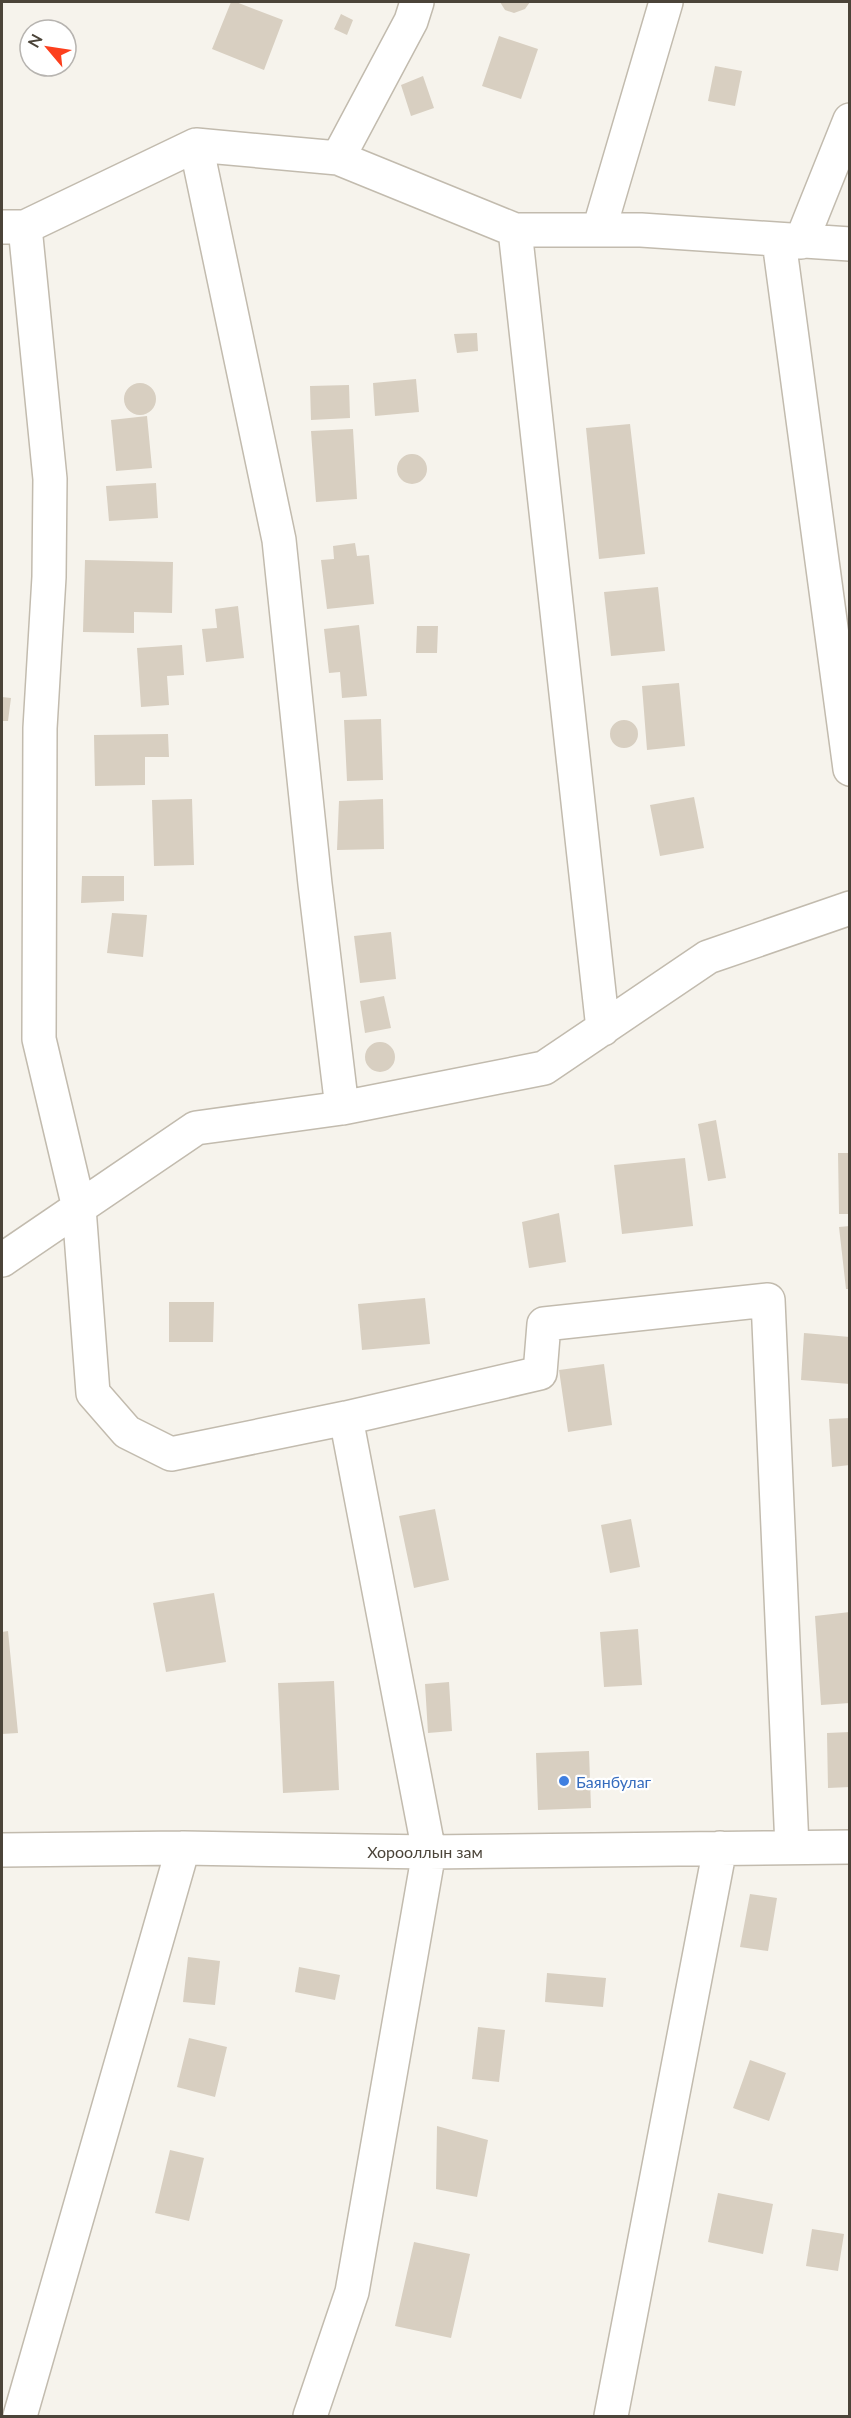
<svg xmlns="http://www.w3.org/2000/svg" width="851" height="2418" font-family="Lato,sans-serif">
  <rect width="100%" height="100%" fill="#f6f3ec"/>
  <path fill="#d8cfc1" d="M 231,2 L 236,2 L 283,20 L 264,70 L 212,49 Z
    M 500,2 L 530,2 L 525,9 L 514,13 L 505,10 Z
    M 341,14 L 353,20 L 347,35 L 334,29 Z
    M 499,36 L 538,49 L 521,99 L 482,86 Z
    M 715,66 L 742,71 L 735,106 L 708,101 Z
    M 423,76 L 434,108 L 411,116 L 401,85 Z
    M 477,333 L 478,351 L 457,353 L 454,334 Z
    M 416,379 L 419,412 L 375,416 L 373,383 Z
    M124 399a16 16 0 1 1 32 0a16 16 0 1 1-32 0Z
    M 349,385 L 350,418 L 311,420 L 310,386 Z
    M 147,416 L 152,468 L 116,471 L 111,420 Z
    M 630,424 L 645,554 L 599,559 L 586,428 Z
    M 353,429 L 357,499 L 316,502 L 311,431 Z
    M397 469a15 15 0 1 1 30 0a15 15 0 1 1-30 0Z
    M 156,483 L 158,518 L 109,521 L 106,486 Z
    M 355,543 L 357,556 L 369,555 L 374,604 L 327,609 L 321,560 L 334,559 L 333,546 Z
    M 85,560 L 173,562 L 172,613 L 134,612 L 134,633 L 83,632 Z
    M 658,587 L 665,651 L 611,656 L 604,592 Z
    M 238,606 L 244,658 L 206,662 L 202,629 L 217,628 L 215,609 Z
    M 359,625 L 367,696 L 342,698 L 340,672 L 329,673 L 324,629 Z
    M 417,626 L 438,626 L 437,653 L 416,653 Z
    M 182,645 L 184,675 L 167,676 L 169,705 L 141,707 L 137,648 Z
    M 679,683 L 685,746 L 647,750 L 642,686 Z
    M 2,697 L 11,698 L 8,721 L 2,721 Z
    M 381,719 L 383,780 L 347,781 L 344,720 Z
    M610 734a14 14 0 1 1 28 0a14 14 0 1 1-28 0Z
    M 168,734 L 169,757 L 145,757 L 145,785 L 95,786 L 94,735 Z
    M 694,797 L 704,848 L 660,856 L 650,805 Z
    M 192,799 L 194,865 L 154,866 L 152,800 Z
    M 383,799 L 384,849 L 337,850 L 339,801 Z
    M 82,876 L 124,876 L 124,901 L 81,903 Z
    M 112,913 L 147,915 L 143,957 L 107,953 Z
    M 391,932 L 396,979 L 360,983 L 354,936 Z
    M 384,996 L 391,1028 L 365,1033 L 360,1001 Z
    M365 1057a15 15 0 1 1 30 0a15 15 0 1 1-30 0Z
    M 716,1120 L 726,1178 L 708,1181 L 698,1124 Z
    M 838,1153 L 850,1153 L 850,1214 L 839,1214 Z
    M 685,1158 L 693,1226 L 622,1234 L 614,1165 Z
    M 559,1213 L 566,1262 L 529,1268 L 522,1222 Z
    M 850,1226 L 850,1289 L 846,1289 L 839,1227 Z
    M 425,1298 L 430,1344 L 362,1350 L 358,1304 Z
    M 169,1302 L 214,1302 L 213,1342 L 169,1342 Z
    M 804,1333 L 850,1337 L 850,1384 L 801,1380 Z
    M 604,1364 L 612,1425 L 568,1432 L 559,1370 Z
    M 850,1418 L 850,1465 L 832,1467 L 829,1419 Z
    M 435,1509 L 449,1580 L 414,1588 L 399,1516 Z
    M 631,1519 L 640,1567 L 610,1573 L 601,1525 Z
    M 214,1593 L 226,1662 L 166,1672 L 153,1603 Z
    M 850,1612 L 850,1703 L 821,1705 L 815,1616 Z
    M 638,1629 L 642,1685 L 604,1687 L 600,1632 Z
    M 8,1631 L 18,1733 L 2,1734 L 2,1632 Z
    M 334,1681 L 339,1790 L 283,1793 L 278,1683 Z
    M 449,1682 L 452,1731 L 428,1733 L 425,1684 Z
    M 850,1732 L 850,1787 L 828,1788 L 827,1733 Z
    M 589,1751 L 591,1808 L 538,1810 L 536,1753 Z
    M 750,1894 L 777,1898 L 768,1951 L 740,1947 Z
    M 188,1957 L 220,1961 L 215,2005 L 183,2002 Z
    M 299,1967 L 340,1975 L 335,2000 L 295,1992 Z
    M 547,1973 L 606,1978 L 603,2007 L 545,2002 Z
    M 478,2027 L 505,2030 L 499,2082 L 472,2079 Z
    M 189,2038 L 227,2047 L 215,2097 L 177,2087 Z
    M 750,2060 L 786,2073 L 769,2121 L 733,2108 Z
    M 437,2126 L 488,2140 L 477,2197 L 436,2189 Z
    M 170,2150 L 204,2158 L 189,2221 L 155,2213 Z
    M 718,2193 L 773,2204 L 763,2254 L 708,2242 Z
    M 812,2229 L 844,2234 L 838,2271 L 806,2266 Z
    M 414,2242 L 470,2254 L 451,2338 L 395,2326 Z"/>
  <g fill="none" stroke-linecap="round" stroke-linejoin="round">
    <defs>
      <path id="minor" d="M 196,145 L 279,540 L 315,884 L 342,1108
        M 338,158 L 411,21 L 417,2
        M 2,227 L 25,227 L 196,145 L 338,158 L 515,230 L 641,230 L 850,244
        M 25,227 L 50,479 L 49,577 L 40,728 L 39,1039 L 79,1208 L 93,1393 L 127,1432 L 171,1454 L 346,1418 L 540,1373 L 544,1324 L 768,1300 L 792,1847
        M 515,230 L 603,1029
        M 599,230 L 666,2
        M 779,241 L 850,769
        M 801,242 L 850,120
        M 2,1260 L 196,1128 L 342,1108 L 544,1068 L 708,957 L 850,908
        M 2,1850 L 183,1848 L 429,1852 L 850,1847
        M 20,2416 L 183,1848
        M 310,2416 L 352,2292 L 429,1852 L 346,1418
        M 611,2416 L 720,1848"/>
    </defs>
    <use href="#minor" stroke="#c2bbae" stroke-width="36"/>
    <use href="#minor" stroke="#fff" stroke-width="33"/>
  </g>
  <circle fill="#3f7fe0" stroke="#fff" stroke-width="2" cx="564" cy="1781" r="6"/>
  <g text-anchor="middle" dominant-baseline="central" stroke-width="4.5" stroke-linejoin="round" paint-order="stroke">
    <g font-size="16" fill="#366cbe" stroke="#fff" text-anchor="start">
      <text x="576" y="1781">Баянбулаг</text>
    </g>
    <g font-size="16" fill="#4b4439" stroke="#fff">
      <text x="425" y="1851">Хорооллын зам</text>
    </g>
  </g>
  <rect width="851" height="2418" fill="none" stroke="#4b4439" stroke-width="6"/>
  <g transform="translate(48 48) rotate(299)"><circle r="28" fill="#ffffff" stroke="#b7b4b0" stroke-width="1.5"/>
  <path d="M0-4.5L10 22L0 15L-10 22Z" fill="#fc3f1d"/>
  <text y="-9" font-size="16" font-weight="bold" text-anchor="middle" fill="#4b4439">N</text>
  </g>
</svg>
